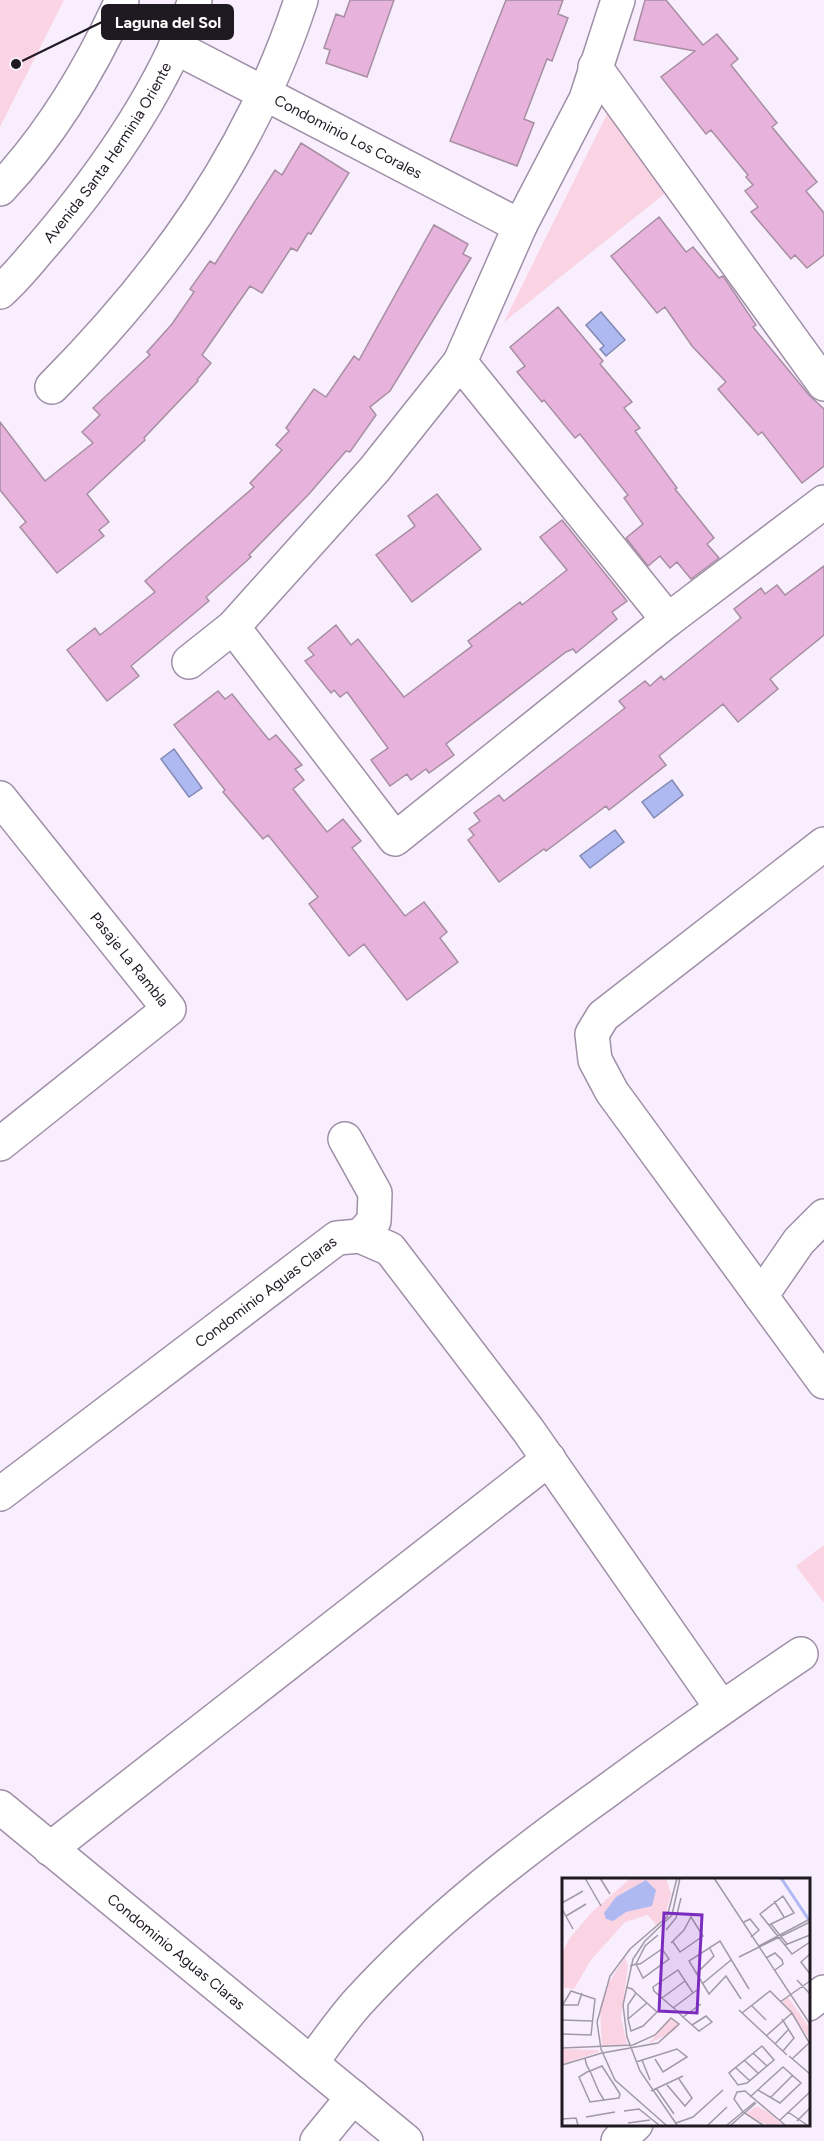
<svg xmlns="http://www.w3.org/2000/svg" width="824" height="2141" font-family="Figtree,sans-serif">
  <rect width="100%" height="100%" fill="#f8eefe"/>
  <path fill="#fad4e2" d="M 0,0 L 64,0 L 0,127 Z
    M 612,104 L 668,191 L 504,322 Z
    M 824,1545 L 824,1603 L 796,1566 Z"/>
  <path fill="#aeb9f1" stroke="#8389b3" stroke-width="1.5" d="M 601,312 L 625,340 L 606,356 L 600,349 L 604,346 L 586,325 Z
    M 174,749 L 202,788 L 189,797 L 161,759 Z
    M 672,780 L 683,795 L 654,818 L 642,802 Z
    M 615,830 L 624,842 L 590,868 L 580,856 Z"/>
  <path fill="#e7b3dc" stroke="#a78ea2" stroke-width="1.5" d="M 350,0 L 394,0 L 367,77 L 326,63 L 330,50 L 324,48 L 336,14 L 344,17 Z
    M 506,0 L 563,0 L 558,14 L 568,18 L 552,61 L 547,59 L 524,119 L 534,123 L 517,166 L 450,141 Z
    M 645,0 L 666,0 L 703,45 L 717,34 L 738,59 L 731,65 L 777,123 L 772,127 L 817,182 L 806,191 L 824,213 L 824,255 L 807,268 L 795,255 L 791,259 L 751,212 L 758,207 L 745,191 L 753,185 L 746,177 L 748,175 L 711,130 L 706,134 L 661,77 L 695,51 L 634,40 Z
    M 301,143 L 349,173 L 311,234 L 308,233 L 297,251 L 291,248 L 262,293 L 250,286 L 202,355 L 211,363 L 197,380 L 198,381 L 144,438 L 145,440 L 87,494 L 109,522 L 99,530 L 104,536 L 57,573 L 20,527 L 26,522 L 0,490 L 0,422 L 45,481 L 93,443 L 82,432 L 100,415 L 93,408 L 150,355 L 147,352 L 172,324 L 194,292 L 190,289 L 210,261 L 215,264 L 275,170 L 282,175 Z
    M 659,217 L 686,252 L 693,247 L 719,278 L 723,276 L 756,325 L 753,327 L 809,395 L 824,409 L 824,466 L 802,483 L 762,432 L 758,435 L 718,389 L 726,382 L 692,346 L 665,307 L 657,313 L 611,256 Z
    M 434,225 L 468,244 L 463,254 L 471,258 L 390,391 L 370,407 L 376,415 L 350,452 L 346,451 L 309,494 L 249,555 L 251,557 L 206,597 L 209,601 L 131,666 L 139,676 L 107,701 L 67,650 L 95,628 L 100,635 L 155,592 L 145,581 L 254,487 L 250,483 L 282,450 L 276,445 L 289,431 L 286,428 L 314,389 L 326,397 L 354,356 L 359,360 Z
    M 558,307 L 603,361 L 600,364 L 632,402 L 624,408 L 640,428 L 635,431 L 677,488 L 675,489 L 714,538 L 707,544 L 719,558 L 691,579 L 677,562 L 670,568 L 660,556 L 648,566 L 626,538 L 643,524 L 624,498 L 628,495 L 580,434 L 575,438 L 544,400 L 542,402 L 517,372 L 525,366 L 510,347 Z
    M 437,494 L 481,549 L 412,602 L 376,555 L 415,526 L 408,516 Z
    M 562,520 L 627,601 L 612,612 L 617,619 L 576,653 L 573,649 L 566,652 L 446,744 L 454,755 L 429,773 L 426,769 L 411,780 L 407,774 L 390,786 L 371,760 L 388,748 L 347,692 L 340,697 L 334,690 L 331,693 L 305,661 L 314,655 L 308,648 L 336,625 L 351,645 L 358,639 L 404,697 L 472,646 L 468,641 L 520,602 L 522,605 L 567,570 L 540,537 Z
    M 824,566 L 824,635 L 770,679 L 778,689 L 738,722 L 723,704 L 659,756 L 666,765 L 609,810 L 606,806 L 546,851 L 544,849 L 499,882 L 468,840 L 474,835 L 469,829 L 480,821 L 474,813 L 499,795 L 504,801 L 564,755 L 625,708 L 619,701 L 645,681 L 650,686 L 661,676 L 664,680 L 741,618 L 734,609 L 761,588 L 765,594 L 777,585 L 785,595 Z
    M 218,691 L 225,699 L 232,694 L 269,740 L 276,735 L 302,765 L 295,769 L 304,780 L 293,789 L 327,832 L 343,819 L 361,841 L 352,848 L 405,916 L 424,902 L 447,932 L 440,938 L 458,962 L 407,1000 L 364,944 L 349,956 L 309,904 L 318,897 L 268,835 L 263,839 L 223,792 L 225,790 L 174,725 Z"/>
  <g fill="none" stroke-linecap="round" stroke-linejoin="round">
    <defs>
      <g id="street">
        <path id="s1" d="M 175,47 L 520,226"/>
        <path d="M 595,67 L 824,384"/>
        <path d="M 460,362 L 668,620"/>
        <path d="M 52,387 C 164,274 251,153 301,0"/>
        <path d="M 233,627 L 395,839 L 668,620 L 824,502"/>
        <path d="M 189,662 L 233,627 L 374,470 L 460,362 L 520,226 L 586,99 L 618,0"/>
        <path id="s2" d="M 0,798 L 169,1009 L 0,1144"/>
        <path d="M 824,844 L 603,1016 L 592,1034 L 595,1060 L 612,1092 L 824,1382"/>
        <path d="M 345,1139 L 375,1193 L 374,1221 L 360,1236"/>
        <path d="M 761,1296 L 799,1241 L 824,1216"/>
        <path id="s3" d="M 0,1494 L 337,1238 L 360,1236 L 390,1249 L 528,1430 L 721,1707"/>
        <path id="s4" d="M 0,1807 L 406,2141"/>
        <path d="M 50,1849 L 549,1459"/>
        <path d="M 808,2004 L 824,1992"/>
        <path d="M 311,2063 C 326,2043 341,2021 358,2002 C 431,1922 516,1856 604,1793 C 669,1745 734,1699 801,1654"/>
        <path d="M 317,2141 L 353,2097"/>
        <path d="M 618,2141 L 636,2124"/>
      </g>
      <g id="secondary">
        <path d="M 0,189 C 51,135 91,68 122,0"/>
        <path id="s5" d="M 0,292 C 16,278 29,261 43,245 C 104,174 163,88 195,0"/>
      </g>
    </defs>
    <use href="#street" stroke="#9f8fa7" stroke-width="36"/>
    <use href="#secondary" stroke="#9f8fa7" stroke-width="36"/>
    <use href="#street" stroke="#fff" stroke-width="33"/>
    <use href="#secondary" stroke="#fff" stroke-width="33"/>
  </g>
  <g text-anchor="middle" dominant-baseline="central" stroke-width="5" stroke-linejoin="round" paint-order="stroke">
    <g font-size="15" fill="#1f1922" stroke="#f8eefe">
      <text stroke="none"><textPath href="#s1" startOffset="195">Condominio Los Corales</textPath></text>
      <text stroke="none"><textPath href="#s5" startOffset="177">Avenida Santa Herminia Oriente</textPath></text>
      <text stroke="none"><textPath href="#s2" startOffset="207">Pasaje La Rambla</textPath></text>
      <text stroke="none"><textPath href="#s3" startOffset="334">Condominio Aguas Claras</textPath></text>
      <text stroke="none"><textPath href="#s4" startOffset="228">Condominio Aguas Claras</textPath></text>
    </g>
  </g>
  <g transform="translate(562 1878)">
    <rect width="248" height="248" fill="#f8eefe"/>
    <path d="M 69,0 L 104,0 L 109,16 L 102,41 L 94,47 L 86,37 L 63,44 L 29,82 L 12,111 L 2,110 L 0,75 L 8,60 L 30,34 ZM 63,79 L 66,88 L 59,139 L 65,166 L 40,169 L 38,130 L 46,106 ZM 226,119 L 247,149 L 247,160 L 220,123 ZM 109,140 L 117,148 L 112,153 L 86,166 ZM 0,171 L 36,172 L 37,174 L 0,186 ZM 195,228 L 209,236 L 219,246 L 205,247 L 188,238 L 185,235 Z" fill="#fad4e2"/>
    <path d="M 84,2 L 94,12 L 90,28 L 64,34 L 51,43 L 44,41 L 42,35 L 54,19 Z" fill="#aeb9f1"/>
    <path fill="none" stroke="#aeb9f1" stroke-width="3" d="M 219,0 L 247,42"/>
    <path fill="none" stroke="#a199a6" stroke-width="1.5" d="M 23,0 L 39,28M 38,0 L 48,16M 152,0 L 248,146M 212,23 L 222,39M 0,25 L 21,13M 0,31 L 11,51M 4,38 L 24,26M 182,44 L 188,41 L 197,52 L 189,59M 209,46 L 225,66M 207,47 L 232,35 L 221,18 L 198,36 L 230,76 L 248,64M 104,52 L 114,40 L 119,20M 111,64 L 118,74 L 141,58 L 129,39M 109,65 L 122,52 L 131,35M 223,67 L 248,57M 197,68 L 248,41M 248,76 L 239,84 L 248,96M 177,79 L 248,44M 204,80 L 213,75 L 220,82 L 221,86 L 213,92M 74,86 L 83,68 L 96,57M 68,88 L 74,86 L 78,86 L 100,71 L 107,81 L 81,100 L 74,86M 134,96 L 152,78 L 147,69M 235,102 L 248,116M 140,106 L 169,82M 64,109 L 70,111 L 74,115 L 85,125 L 94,133 L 95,134 L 81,148 L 69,153 L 66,141 L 85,125M 100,120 L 123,103M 179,121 L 164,98 L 147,116 L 127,83 L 158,63 L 187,111M 218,124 L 248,103M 1,127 L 16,127 L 20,115M 0,128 L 9,113 L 33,121 L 29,157 L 0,156M 190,128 L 204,142M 111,130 L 135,112M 177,132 L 225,177M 180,135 L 208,113 L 230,135 L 248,166M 121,139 L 139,126M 66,141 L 66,127 L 74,115M 220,141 L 232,160 L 221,173M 0,142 L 30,143M 130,147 L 144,138 L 150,144 L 137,153 L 130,147 L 121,139 L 115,133 L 92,113 L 91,109 L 116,92 L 131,115M 204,158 L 230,135M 213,166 L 226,152M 200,168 L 212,182 L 185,205 L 176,207 L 167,195 ZM 0,170 L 71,167 L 93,157 L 109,140 L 117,146 L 96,165 L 40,175 L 0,187M 191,175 L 205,188M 227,178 L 248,196M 23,181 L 25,188 L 28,193 L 37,214 L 42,222 L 57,220 L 58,216 L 40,188 L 28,193 L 25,194 L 17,199 L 28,224 L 42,222M 230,181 L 247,165M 80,182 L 88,202M 182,182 L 196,195M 74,184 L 115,171 L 125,179 L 101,194 L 93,181M 174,190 L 188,203M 105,207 L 123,228 L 130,220 L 117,201M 94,210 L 112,236M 89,213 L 121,198M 188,219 L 221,189 L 239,205 L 218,225 L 196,212M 208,220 L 231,197M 62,233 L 77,231 L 97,247M 226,234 L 245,247M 24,239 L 53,234M 0,241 L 14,240 L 16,247M 218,242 L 248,214M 235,243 L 248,230M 66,245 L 88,242M 114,245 L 131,239 L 161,212M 104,247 L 53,202 L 39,171 L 35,144 L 48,98 L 68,71 L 105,39 L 115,0M 115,247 L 78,193 L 65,159 L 61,127 L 71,81 L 83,63 L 110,37 L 118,0M 146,247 L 165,229M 165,247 L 193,224M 169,247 L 194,225M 201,247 L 181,234 L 172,221 L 175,214 L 183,213 L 223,247"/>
    <path fill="#7b2cbf" fill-opacity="0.15" stroke="#7b2cbf" stroke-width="3" d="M 102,35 L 140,37 L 135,135 L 97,133 Z"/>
    <rect width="248" height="248" fill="none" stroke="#1f1922" stroke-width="3"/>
  </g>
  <path fill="none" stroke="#1f1922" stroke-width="2" d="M16 64L102 22"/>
  <circle fill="#1f1922" stroke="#f8eefe" stroke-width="2" cx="16" cy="64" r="6"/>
  <rect fill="#1f1922" stroke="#1f1922" stroke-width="2" x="102" y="5" width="131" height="34" rx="6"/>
  <g font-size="16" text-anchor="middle" font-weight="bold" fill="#fff">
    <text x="168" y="28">Laguna del Sol</text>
  </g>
</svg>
